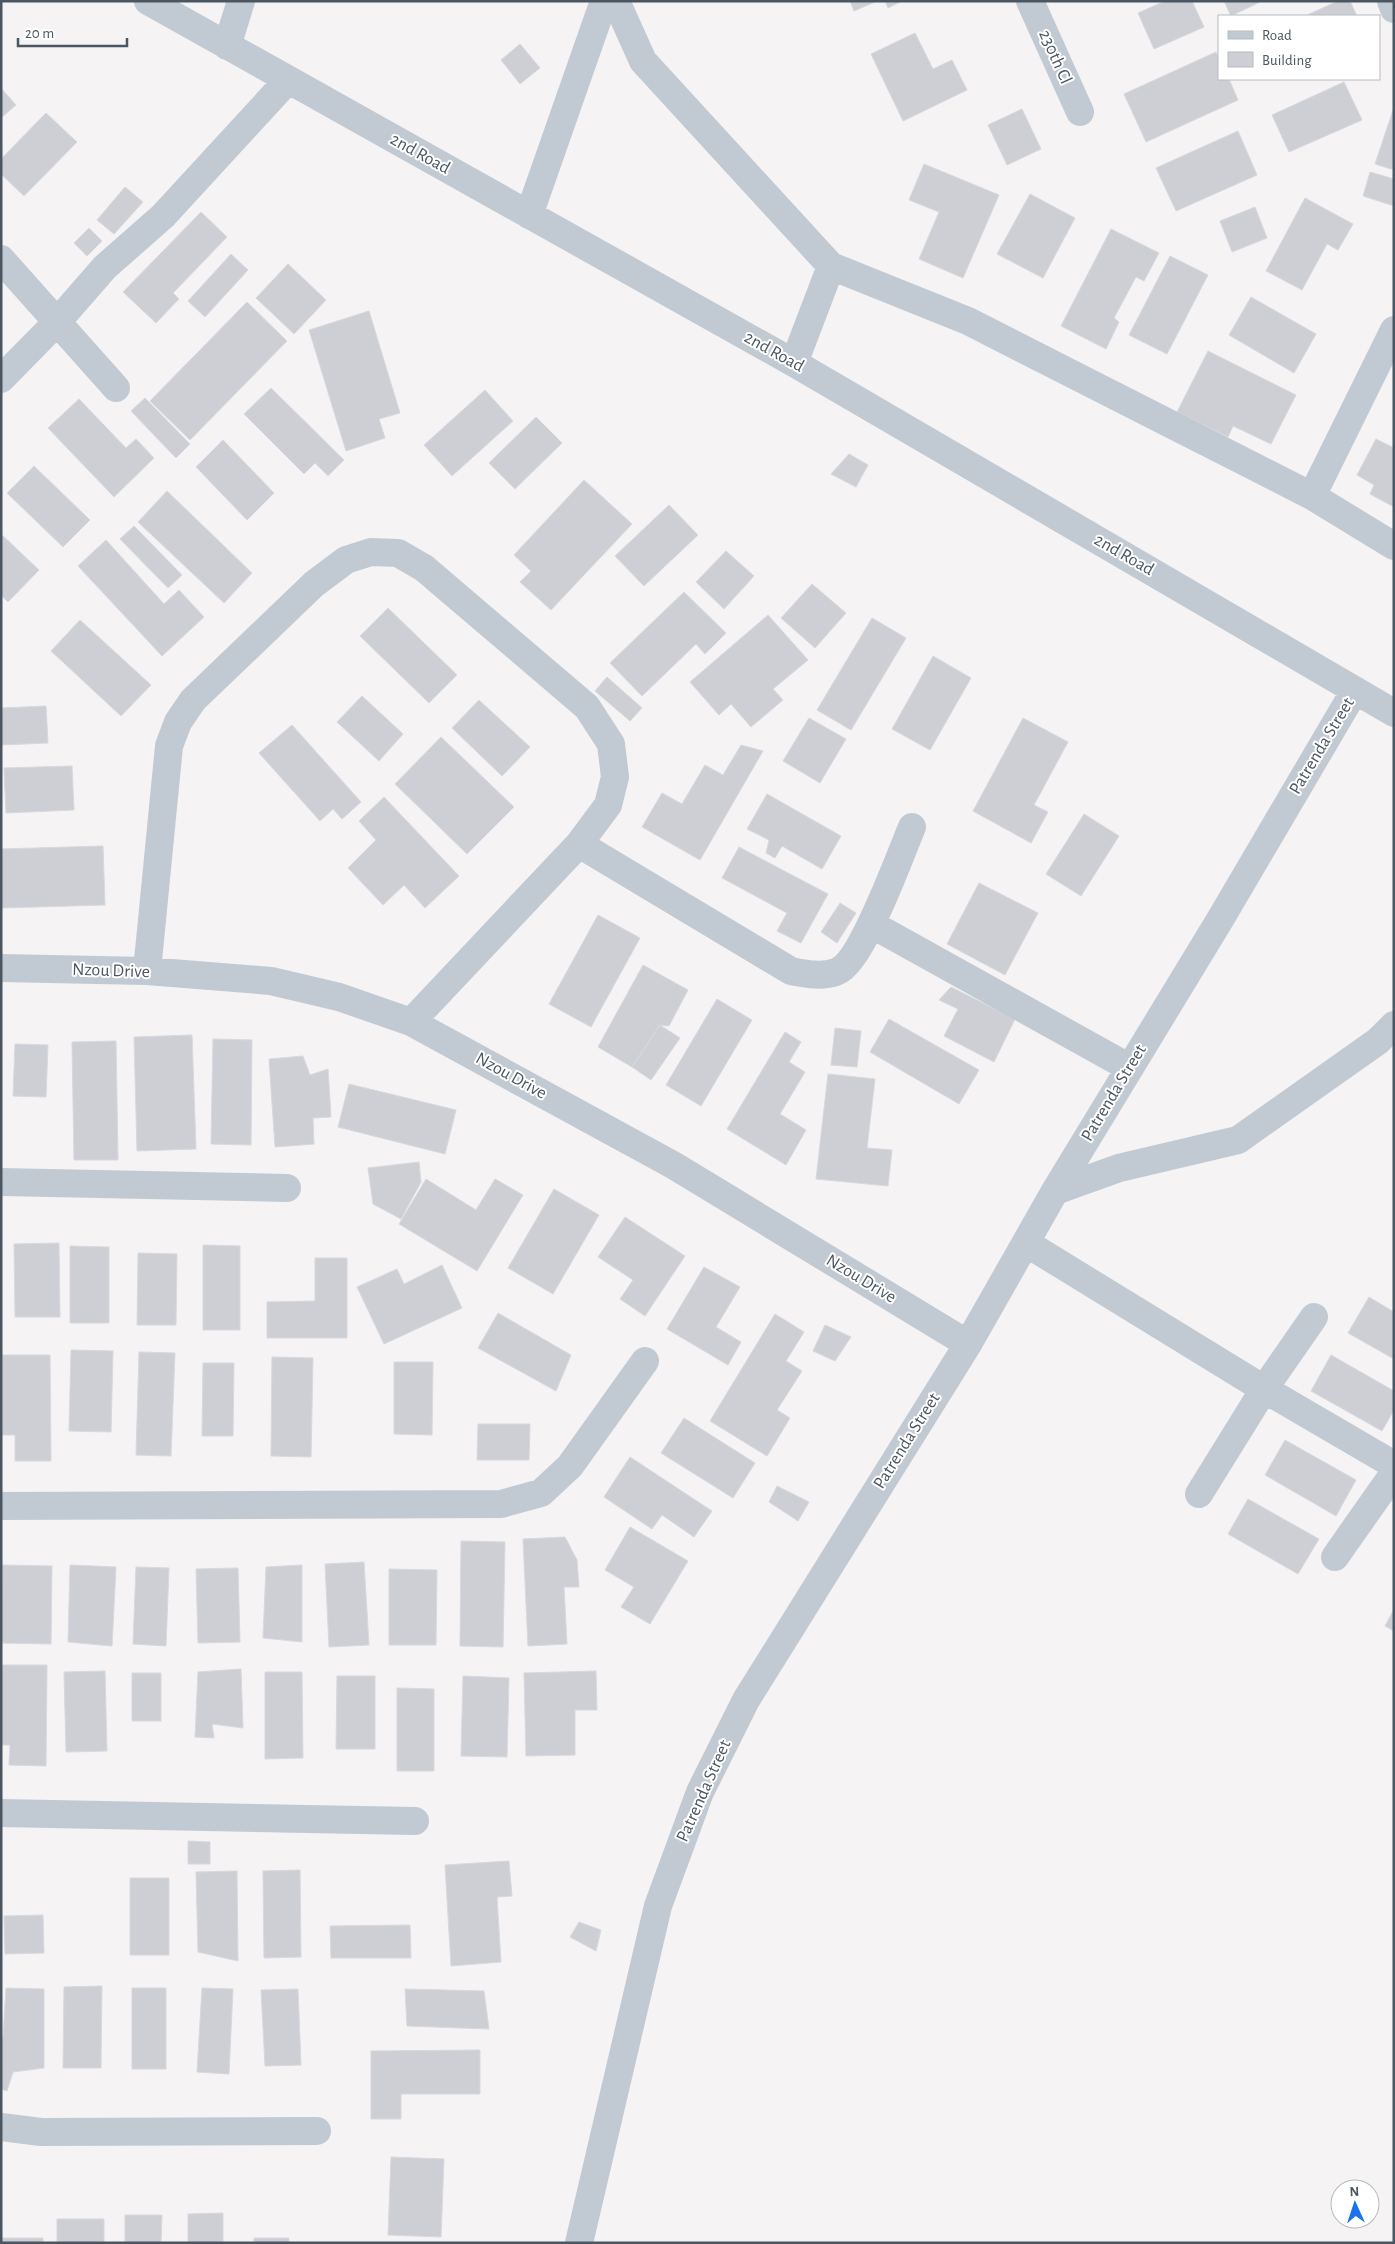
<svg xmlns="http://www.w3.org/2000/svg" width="1395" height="2244" font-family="'Alegreya Sans',sans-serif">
  <rect width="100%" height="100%" fill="#f5f3f3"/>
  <path fill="#cdcfd5" stroke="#d7d9de" d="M 850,1 L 877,1 L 854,11 Z
    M 885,1 L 902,1 L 888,8 Z
    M 1165,1 L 1192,1 L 1204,27 L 1154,49 L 1138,13 Z
    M 1224,1 L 1262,1 L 1231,16 Z
    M 1338,1 L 1350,1 L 1357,16 L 1305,16 Z
    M 915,33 L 933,69 L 952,60 L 967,90 L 903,121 L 871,54 Z
    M 520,44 L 540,68 L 520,84 L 501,60 Z
    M 1216,52 L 1219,58 L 1219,79 L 1229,79 L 1238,100 L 1146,142 L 1124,94 Z
    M 1344,82 L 1362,120 L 1289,152 L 1272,115 Z
    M 1,88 L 16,105 L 1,118 Z
    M 1022,109 L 1041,149 L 1007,165 L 988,125 Z
    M 1393,110 L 1394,110 L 1394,170 L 1375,164 Z
    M 46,113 L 77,142 L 24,196 L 1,174 L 1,159 Z
    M 1238,131 L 1257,175 L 1176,211 L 1156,168 Z
    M 924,164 L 999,195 L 963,278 L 919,259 L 939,212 L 909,200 Z
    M 1370,172 L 1394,179 L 1394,206 L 1363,196 Z
    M 125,187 L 143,202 L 114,234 L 97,220 Z
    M 1030,194 L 1075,218 L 1043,278 L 997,254 Z
    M 1305,198 L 1353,224 L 1338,250 L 1327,244 L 1302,290 L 1266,271 Z
    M 1255,207 L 1267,238 L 1232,252 L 1220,221 Z
    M 201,212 L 227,237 L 173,293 L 179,299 L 156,323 L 123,292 Z
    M 89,228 L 102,241 L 87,256 L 74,243 Z
    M 1111,229 L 1159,253 L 1144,281 L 1136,277 L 1114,318 L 1119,322 L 1106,349 L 1061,326 Z
    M 231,254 L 248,270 L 205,317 L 188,301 Z
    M 1170,256 L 1208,275 L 1167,354 L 1129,335 Z
    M 288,264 L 326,300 L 294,334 L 256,298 Z
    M 1251,297 L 1316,334 L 1294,373 L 1229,335 Z
    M 247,302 L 287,341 L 190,440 L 150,401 Z
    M 369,311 L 400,413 L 379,419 L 385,438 L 346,451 L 309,330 Z
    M 1208,351 L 1296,395 L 1271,444 L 1233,426 L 1228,437 L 1177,412 Z
    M 271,388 L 344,460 L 328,476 L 315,463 L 304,474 L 244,414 Z
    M 485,390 L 513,421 L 452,476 L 424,445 Z
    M 145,398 L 190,444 L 176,458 L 131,411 Z
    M 79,399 L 126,448 L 136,439 L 154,458 L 114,497 L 48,428 Z
    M 536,417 L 562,443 L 515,489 L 489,463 Z
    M 1376,439 L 1394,448 L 1394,507 L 1370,494 L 1374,485 L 1357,475 Z
    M 223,440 L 274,493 L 247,520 L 196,467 Z
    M 849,454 L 868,465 L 856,487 L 831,474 Z
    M 34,466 L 90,520 L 63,547 L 7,493 Z
    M 584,480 L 632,524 L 551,610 L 520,582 L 531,571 L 514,555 Z
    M 167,491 L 252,573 L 224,603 L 138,522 Z
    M 669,505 L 698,535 L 644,586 L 615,556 Z
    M 134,526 L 182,575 L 168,588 L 120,539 Z
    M 1,534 L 39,570 L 8,602 L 1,595 Z
    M 106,540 L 164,604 L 179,590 L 204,617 L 162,656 L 78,566 Z
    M 726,551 L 754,576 L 724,609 L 696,582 Z
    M 812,584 L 846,613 L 815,648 L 781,618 Z
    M 684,592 L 726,633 L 705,654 L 696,644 L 642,696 L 610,663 Z
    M 388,608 L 457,675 L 429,703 L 360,636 Z
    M 768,615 L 808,660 L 773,689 L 783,700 L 751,727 L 731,704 L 719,715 L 690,682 Z
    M 872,618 L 906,638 L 851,730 L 817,710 Z
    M 80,620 L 151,685 L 121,716 L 51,651 Z
    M 933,656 L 971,678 L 930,750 L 892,729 Z
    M 607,677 L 642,708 L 630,721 L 595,691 Z
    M 362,696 L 403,734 L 379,761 L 337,722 Z
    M 479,700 L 530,747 L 502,776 L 452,728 Z
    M 46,706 L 48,743 L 1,745 L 1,708 Z
    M 809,718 L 846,739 L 820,783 L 783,761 Z
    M 1023,718 L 1068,742 L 1034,805 L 1048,812 L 1031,843 L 973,811 Z
    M 292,725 L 361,802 L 342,819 L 333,809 L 320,821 L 259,753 Z
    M 441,737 L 514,807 L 467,854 L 395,784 Z
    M 741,745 L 763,751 L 700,860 L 642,827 L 662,793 L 682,804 L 705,765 L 723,775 Z
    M 72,766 L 74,810 L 6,813 L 4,768 Z
    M 767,794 L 841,836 L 822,869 L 782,846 L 775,858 L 766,853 L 769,840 L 747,829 Z
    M 384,797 L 459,876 L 425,908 L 404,885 L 383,905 L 348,868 L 376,840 L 359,821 Z
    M 1084,814 L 1119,836 L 1081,896 L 1046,874 Z
    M 103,846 L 105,905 L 1,908 L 1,849 Z
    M 739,847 L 828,894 L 801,943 L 777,931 L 787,913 L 722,878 Z
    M 979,883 L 1038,913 L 1005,975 L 947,944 Z
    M 840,903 L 856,913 L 837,943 L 821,932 Z
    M 598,915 L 640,938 L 591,1027 L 549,1004 Z
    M 643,965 L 688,990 L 669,1026 L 660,1025 L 632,1067 L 598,1047 Z
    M 951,987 L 1015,1019 L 994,1062 L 944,1036 L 958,1009 L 939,1000 Z
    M 717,999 L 752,1020 L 701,1106 L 666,1085 Z
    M 889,1019 L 979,1070 L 959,1104 L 870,1052 Z
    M 660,1025 L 680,1038 L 651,1080 L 632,1067 Z
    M 835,1028 L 861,1031 L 857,1067 L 831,1065 Z
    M 785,1032 L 801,1042 L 789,1062 L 805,1072 L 780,1114 L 806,1130 L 786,1165 L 727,1129 Z
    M 192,1035 L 196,1149 L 137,1151 L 134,1037 Z
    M 213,1039 L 252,1040 L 251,1145 L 211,1144 Z
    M 116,1041 L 118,1160 L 74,1160 L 72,1042 Z
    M 15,1044 L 48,1045 L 46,1097 L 13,1096 Z
    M 303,1056 L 310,1075 L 328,1069 L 331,1117 L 313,1118 L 314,1144 L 275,1147 L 269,1059 Z
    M 828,1074 L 875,1079 L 867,1148 L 892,1150 L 888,1186 L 816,1179 Z
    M 349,1084 L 456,1110 L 445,1154 L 338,1127 Z
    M 419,1162 L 421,1182 L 401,1219 L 373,1204 L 368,1168 Z
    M 426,1179 L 476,1210 L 495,1179 L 523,1195 L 477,1271 L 399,1224 Z
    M 554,1189 L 599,1215 L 553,1294 L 508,1268 Z
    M 625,1217 L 685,1256 L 645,1316 L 620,1299 L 633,1280 L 598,1257 Z
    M 59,1243 L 60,1317 L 15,1317 L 14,1244 Z
    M 203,1245 L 240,1246 L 240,1330 L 203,1330 Z
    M 70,1246 L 109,1247 L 109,1323 L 70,1323 Z
    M 138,1253 L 177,1254 L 176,1325 L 137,1325 Z
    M 315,1258 L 347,1258 L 347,1338 L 267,1338 L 267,1302 L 315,1301 Z
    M 442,1265 L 462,1308 L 384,1344 L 357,1287 L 397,1269 L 404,1284 Z
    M 704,1267 L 740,1287 L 716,1327 L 741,1342 L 728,1365 L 667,1329 Z
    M 1369,1297 L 1394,1312 L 1394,1359 L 1348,1333 Z
    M 498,1313 L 571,1355 L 556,1391 L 478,1348 Z
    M 775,1314 L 804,1332 L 786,1361 L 802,1371 L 777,1410 L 790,1418 L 767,1456 L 710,1421 Z
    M 825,1325 L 851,1337 L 835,1361 L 813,1351 Z
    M 71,1350 L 113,1351 L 111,1432 L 69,1431 Z
    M 139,1352 L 175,1353 L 171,1456 L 136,1455 Z
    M 2,1355 L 50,1355 L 51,1461 L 15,1461 L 15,1435 L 2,1435 Z
    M 1331,1355 L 1394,1391 L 1394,1410 L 1382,1431 L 1311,1391 Z
    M 272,1357 L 313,1358 L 311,1457 L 271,1456 Z
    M 394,1362 L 433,1362 L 432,1435 L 394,1434 Z
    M 203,1363 L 234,1363 L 233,1436 L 202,1436 Z
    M 684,1418 L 755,1463 L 733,1498 L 661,1453 Z
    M 478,1424 L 530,1424 L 529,1460 L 477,1460 Z
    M 1285,1440 L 1356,1480 L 1336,1516 L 1265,1475 Z
    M 630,1457 L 712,1511 L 694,1537 L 662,1515 L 652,1529 L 604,1497 Z
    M 777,1486 L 809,1502 L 798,1521 L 769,1502 Z
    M 1248,1499 L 1319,1539 L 1298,1574 L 1228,1534 Z
    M 630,1527 L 688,1561 L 650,1624 L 621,1607 L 634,1587 L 605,1570 Z
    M 565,1537 L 577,1560 L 579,1587 L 564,1587 L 567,1644 L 528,1646 L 523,1539 Z
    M 461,1541 L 505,1542 L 503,1647 L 460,1646 Z
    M 364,1562 L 369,1645 L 329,1647 L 325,1564 Z
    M 2,1565 L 52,1566 L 51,1644 L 1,1643 Z
    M 70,1565 L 116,1567 L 112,1646 L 68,1642 Z
    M 302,1565 L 302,1642 L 263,1638 L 266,1567 Z
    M 136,1567 L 169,1568 L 166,1646 L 133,1644 Z
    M 238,1568 L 240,1642 L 198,1643 L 196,1569 Z
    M 389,1569 L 437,1570 L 436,1645 L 389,1645 Z
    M 1394,1609 L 1394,1631 L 1385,1626 Z
    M 1,1665 L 47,1665 L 46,1766 L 9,1765 L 10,1745 L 1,1745 Z
    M 241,1669 L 243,1728 L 212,1724 L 214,1738 L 195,1737 L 198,1672 Z
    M 105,1671 L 107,1751 L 66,1752 L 64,1672 Z
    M 596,1671 L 597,1710 L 575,1710 L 575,1755 L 526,1756 L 524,1673 Z
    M 265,1672 L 302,1672 L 303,1758 L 265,1759 Z
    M 132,1673 L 161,1673 L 161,1721 L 132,1721 Z
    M 337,1676 L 375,1676 L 375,1749 L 336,1749 Z
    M 463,1676 L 509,1678 L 507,1757 L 461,1756 Z
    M 397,1688 L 434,1689 L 434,1771 L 397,1771 Z
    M 188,1841 L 210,1842 L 210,1864 L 188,1864 Z
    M 509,1861 L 512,1896 L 497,1897 L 501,1962 L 451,1966 L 445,1865 Z
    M 300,1870 L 301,1957 L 264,1958 L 263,1871 Z
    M 237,1871 L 238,1961 L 198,1952 L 196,1872 Z
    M 130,1878 L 169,1878 L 169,1955 L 130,1955 Z
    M 43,1915 L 44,1953 L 5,1954 L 4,1916 Z
    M 579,1922 L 601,1930 L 596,1951 L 570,1937 Z
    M 410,1925 L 411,1958 L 331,1958 L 330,1926 Z
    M 102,1986 L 101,2068 L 63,2068 L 64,1987 Z
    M 6,1988 L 44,1989 L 44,2068 L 13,2072 L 7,2091 L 1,2089 L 1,2038 L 3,2037 Z
    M 132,1988 L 166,1988 L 166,2069 L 132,2069 Z
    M 202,1988 L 233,1989 L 229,2074 L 197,2072 Z
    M 298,1989 L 301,2065 L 265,2066 L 261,1990 Z
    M 405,1989 L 484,1991 L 489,2029 L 407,2026 Z
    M 480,2050 L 480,2094 L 401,2094 L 401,2119 L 371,2119 L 371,2051 Z
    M 391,2157 L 444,2159 L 441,2237 L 388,2235 Z
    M 223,2213 L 223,2243 L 188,2243 L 188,2214 Z
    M 125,2215 L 162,2215 L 161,2243 L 125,2243 Z
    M 57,2219 L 104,2219 L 104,2243 L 57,2243 Z
    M 1,2238 L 43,2238 L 43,2243 L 1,2243 Z
    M 254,2238 L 289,2238 L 289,2243 L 254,2243 Z"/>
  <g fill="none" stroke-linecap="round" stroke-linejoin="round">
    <path stroke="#c1cad2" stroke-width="28" d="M 148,1 L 794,363 L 1394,713
      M 616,1 L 643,61 L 831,266
      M 1030,1 L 1080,112
      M 1391,1 L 1394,9
      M 227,46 L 241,1
      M 529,215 L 604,1
      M 1,259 L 116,388
      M 794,363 L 831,266 L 968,321 L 1312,496 L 1394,546
      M 1,379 L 57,322 L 105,267 L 163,216 L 288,80
      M 1312,496 L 1394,330
      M 579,844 L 791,971 C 807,974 821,977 836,972 C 862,963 900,855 912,827
      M 871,924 L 1130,1068
      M 1,968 L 147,971 L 271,981 L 339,997 L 411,1022 L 673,1165 L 968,1344
      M 147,971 L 169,746 L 178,722 L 193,700 L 314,584 L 346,560 L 371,552 L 398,553 L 424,568 L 587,707 L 611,744 L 615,777 L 608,805 L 579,844 L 411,1022
      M 1,1182 L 287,1188
      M 1055,1191 L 1119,1168 L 1238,1140 L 1378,1041 L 1394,1025
      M 1026,1243 L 1264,1389 L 1394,1465
      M 1199,1494 L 1264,1389 L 1314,1317
      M 1,1506 L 501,1504 L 541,1493 L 570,1466 L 645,1361
      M 1335,1557 L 1394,1473
      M 1,1813 L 415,1821
      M 1,2127 L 41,2132 L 317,2131
      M 579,2243 L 658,1906 L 700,1792 L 746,1700 L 968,1344 L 1055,1191 L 1221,918 L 1355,690"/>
  </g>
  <g text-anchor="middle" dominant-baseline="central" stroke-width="4" stroke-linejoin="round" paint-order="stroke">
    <g font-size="18" fill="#4a5661" stroke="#fff">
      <text transform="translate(1055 57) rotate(66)">230th Cl</text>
      <text transform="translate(420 154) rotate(29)">2nd Road</text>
      <text transform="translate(774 352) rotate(29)">2nd Road</text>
      <text transform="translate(1124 555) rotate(30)">2nd Road</text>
      <text transform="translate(1322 746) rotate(-59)">Patrenda Street</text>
      <text transform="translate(111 971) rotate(2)">Nzou Drive</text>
      <text transform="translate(511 1076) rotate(29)">Nzou Drive</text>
      <text transform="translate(1114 1093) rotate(-59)">Patrenda Street</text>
      <text transform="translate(861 1279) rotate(31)">Nzou Drive</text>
      <text transform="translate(907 1441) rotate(-58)">Patrenda Street</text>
      <text transform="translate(704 1791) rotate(-66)">Patrenda Street</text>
    </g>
  </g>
  <rect width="1395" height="2244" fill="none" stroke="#4a5661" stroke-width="5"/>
  <rect x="1218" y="15" width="162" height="65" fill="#ffffff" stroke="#b7bbc0"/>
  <rect x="1228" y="31" width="25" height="8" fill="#c1cad2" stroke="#b7bbc0"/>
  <text x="1262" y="40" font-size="15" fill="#4a5661">Road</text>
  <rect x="1228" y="52" width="25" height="15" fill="#cdcfd5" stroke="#b7bbc0"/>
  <text x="1262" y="65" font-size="15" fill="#4a5661">Building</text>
  <g transform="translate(1355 2204) rotate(357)"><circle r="24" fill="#ffffff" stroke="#b7bbc0"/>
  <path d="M0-4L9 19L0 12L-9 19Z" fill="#1a73e8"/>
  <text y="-8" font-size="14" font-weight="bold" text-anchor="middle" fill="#4a5661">N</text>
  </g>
  <path d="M18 38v8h109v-8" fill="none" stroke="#4a5661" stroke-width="2.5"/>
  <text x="25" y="38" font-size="15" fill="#4a5661" stroke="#ffffff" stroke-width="4" paint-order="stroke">20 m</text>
</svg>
